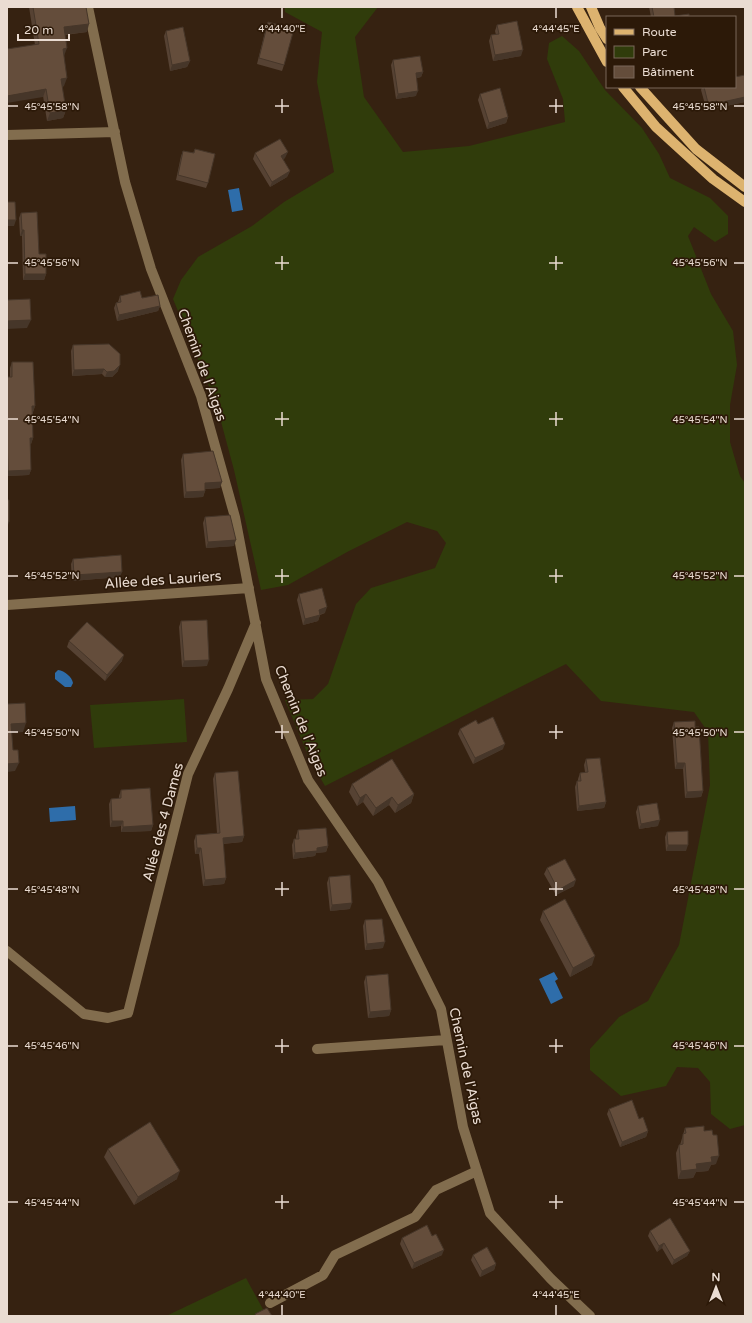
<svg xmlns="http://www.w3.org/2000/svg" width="752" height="1323" font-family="'Varela Round',sans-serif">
  <rect width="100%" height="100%" fill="#362211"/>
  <path fill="#303c0b" d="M 285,7 L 378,7 L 355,37 L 364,97 L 403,152 L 469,146 L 565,122 L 563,99 L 547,59 L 549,43 L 562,36 L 579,51 L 605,90 L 642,128 L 659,154 L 670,178 L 710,198 L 728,216 L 728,234 L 715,242 L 694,227 L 688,236 L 711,294 L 733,331 L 737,365 L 730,405 L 730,442 L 740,476 L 745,483 L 745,1125 L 730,1129 L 711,1114 L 710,1082 L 698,1068 L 677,1067 L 666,1086 L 621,1096 L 590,1070 L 590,1049 L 619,1017 L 648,1001 L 679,945 L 710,785 L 708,732 L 694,712 L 601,701 L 566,664 L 325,786 L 311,762 L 285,700 L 313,699 L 328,684 L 356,604 L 371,588 L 435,568 L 446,543 L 437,531 L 407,522 L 349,551 L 288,585 L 261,590 L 234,470 L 216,403 L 173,299 L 181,280 L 198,257 L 252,226 L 284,202 L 334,172 L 317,82 L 322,32 L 285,12 Z
    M 184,699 L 187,742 L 94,748 L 90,705 Z
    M 246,1278 L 265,1313 L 261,1316 L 166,1316 Z"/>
  <path fill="#2e6daa" d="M 239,188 L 243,210 L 232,212 L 228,190 Z
    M 58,670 C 65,671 72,677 73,683 L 71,687 L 65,687 L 55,679 L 55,673 Z
    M 75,806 L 76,820 L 50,822 L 49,808 Z
    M 554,972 L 558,979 L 555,981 L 563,998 L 551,1004 L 539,979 Z"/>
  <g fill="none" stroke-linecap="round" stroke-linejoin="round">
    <path stroke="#826d4e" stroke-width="10" d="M 88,7 L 125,182 L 151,269 L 201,396 L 235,517 L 266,679 L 308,780 L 378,882 L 441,1009 L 463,1127 L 490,1213 L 551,1279 L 590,1316
      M 7,135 L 115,132
      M 7,605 L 249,588
      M 7,951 L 84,1014 L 108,1018 L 128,1013 L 188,774 L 228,689 L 256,623
      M 317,1049 L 446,1040
      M 270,1303 L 323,1275 L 335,1255 L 415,1217 L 436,1190 L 477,1171"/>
    <path stroke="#ddb36f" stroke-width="10" d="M 577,7 L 607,62
      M 591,7 L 600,28 L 607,39
      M 623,87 L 656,127 L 713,179 L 745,202
      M 640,87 L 696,149 L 745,187"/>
  </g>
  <path fill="#564233" d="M 29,7 L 86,7 L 87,32 L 65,35 L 64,56 L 64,86 L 62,87 L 66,110 L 63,118 L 47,121 Z
    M 649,7 L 674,7 L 675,16 L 689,17 L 651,17 Z
    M 268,22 L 284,65 L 282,71 L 257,64 L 266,28 Z
    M 497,25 L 521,56 L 493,61 L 489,41 L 491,35 L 496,35 L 495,31 Z
    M 166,31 L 190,61 L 187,67 L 170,71 L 164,36 Z
    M 393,60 L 423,72 L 421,77 L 416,78 L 416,96 L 396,99 L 391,65 Z
    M 745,75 L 745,102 L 716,108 L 715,106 L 706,108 L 701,90 L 702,87 L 735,87 Z
    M 480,94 L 508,117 L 506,123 L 487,129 L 478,100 Z
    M 195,149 L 208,183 L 206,188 L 176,180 L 181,156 L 183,151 L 193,153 Z
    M 255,153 L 285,158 L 283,159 L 290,171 L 287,177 L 270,187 L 253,159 Z
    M 21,213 L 39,254 L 46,274 L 44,280 L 23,280 L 22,236 L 20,236 L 19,218 Z
    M 120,296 L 142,298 L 160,306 L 158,311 L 117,321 L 114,308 L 116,303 L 118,302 Z
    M 73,345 L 118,371 L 112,377 L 105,377 L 102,374 L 72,376 L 71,351 Z
    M 12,362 L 35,406 L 33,412 L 33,438 L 31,444 L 30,444 L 31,470 L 29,475 L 7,476 L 7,377 L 10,377 L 10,368 Z
    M 183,454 L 220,488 L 205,489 L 205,491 L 203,497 L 184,498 L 181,460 Z
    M 205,517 L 234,546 L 206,548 L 203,523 Z
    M 73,559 L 120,577 L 72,581 L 71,564 Z
    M 299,594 L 325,613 L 320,615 L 318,621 L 303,625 L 297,600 Z
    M 181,621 L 207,666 L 182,667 L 179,627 Z
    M 69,641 L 122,661 L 105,681 L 67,647 Z
    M 674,722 L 695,727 L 703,791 L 701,797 L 685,798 L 683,769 L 675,769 L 672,728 Z
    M 478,724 L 503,749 L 473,764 L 458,734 L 460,729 Z
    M 586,759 L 606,802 L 604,808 L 577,811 L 575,787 L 577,781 L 578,781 L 578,779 L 580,773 L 585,772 L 584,765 Z
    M 215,773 L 244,836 L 242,842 L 223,844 L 226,878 L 224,884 L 203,886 L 199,854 L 195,854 L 194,841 L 196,835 L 217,833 L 213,779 Z
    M 352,784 L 414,794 L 411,803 L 395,813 L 389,805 L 373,816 L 363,802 L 357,806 L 349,792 Z
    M 121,790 L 153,825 L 151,831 L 121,832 L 121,826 L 110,827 L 109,804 L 111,799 L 119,798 L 119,796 Z
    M 638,806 L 658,826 L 639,829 L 636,812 Z
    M 298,830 L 328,846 L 326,852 L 316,853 L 315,856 L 293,859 L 292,845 L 294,839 L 296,839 L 296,836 Z
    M 667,832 L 686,851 L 666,851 L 665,837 Z
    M 547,868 L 574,886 L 556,895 L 544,874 Z
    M 329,877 L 350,909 L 330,911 L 327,883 Z
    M 543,911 L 592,965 L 570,977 L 540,920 Z
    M 365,920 L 383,948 L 365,950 L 363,926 Z
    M 366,976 L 391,1010 L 389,1016 L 368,1018 L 364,982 Z
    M 609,1109 L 639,1119 L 648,1131 L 646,1137 L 620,1147 L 607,1114 Z
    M 685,1128 L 704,1131 L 716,1164 L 711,1165 L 708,1171 L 696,1172 L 693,1178 L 678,1179 L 676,1153 L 679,1145 L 680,1145 Z
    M 108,1149 L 177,1179 L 134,1205 L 104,1157 Z
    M 650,1231 L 690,1251 L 687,1256 L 672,1265 L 662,1248 L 657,1252 L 648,1236 Z
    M 402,1238 L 442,1255 L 412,1269 L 400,1244 Z
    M 473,1255 L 496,1264 L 494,1270 L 480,1277 L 471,1260 Z"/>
  <path fill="#463629" d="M 89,24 L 87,32 L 61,35 L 64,27 Z
    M 67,48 L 64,56 L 63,49 Z
    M 523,50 L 521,56 L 493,61 L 495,55 Z
    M 190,61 L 187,67 L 170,71 L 172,65 Z
    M 423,72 L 421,77 L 414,79 L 416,73 Z
    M 67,78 L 64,86 L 58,87 L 61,79 Z
    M 46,89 L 43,97 L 7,103 L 7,96 Z
    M 418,91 L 416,96 L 396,99 L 398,94 Z
    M 745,97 L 745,102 L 716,108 L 718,103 Z
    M 717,101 L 715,106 L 706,108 L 708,103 Z
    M 66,110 L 63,118 L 47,121 L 50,113 Z
    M 508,117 L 506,123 L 487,129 L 489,123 Z
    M 288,152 L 285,158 L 279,162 L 281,156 Z
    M 290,171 L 287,177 L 270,187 L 272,182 Z
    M 7,220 L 16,220 L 14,226 L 7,226 Z
    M 22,230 L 24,230 L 22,236 L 20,236 Z
    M 25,274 L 46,274 L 44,280 L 23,280 Z
    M 160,306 L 158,311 L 117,321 L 119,315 Z
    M 31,320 L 27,328 L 7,329 L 7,321 Z
    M 120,365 L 118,371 L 112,377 L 105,377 L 107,372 Z
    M 104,369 L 102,374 L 72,376 L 74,370 Z
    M 32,406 L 35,406 L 33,412 Z
    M 30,438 L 33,438 L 31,444 L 28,444 Z
    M 31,470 L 29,475 L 7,476 L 7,473 L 8,471 Z
    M 222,482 L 220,488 L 202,489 L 205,483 Z
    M 205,491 L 203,497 L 184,498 L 186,492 Z
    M 7,522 L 9,522 L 7,528 Z
    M 236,540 L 234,546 L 206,548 L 208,542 Z
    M 122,572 L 120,577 L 72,581 L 74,575 Z
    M 327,607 L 325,613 L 316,615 L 319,610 Z
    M 320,615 L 318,621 L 303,625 L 305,619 Z
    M 124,655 L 122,661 L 105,681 L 107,675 Z
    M 209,660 L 207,666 L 182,667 L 184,661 Z
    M 26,723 L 23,732 L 8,733 L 11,724 Z
    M 505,744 L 503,749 L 473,764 L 475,758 Z
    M 19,763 L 15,771 L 7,772 L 7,764 Z
    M 677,763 L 685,763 L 683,769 L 675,769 Z
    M 703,791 L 701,797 L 685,798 L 687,792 Z
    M 366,794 L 363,802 L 357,806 L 360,798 Z
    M 414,794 L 411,803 L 395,813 L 398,805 Z
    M 392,797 L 389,805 L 373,816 L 376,808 Z
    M 606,802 L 604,808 L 577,811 L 579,806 Z
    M 660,820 L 658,826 L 639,829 L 641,824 Z
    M 112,821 L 123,821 L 121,826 L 110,827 Z
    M 153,825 L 151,831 L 121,832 L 123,827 Z
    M 244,836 L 242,842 L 221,844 L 223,838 Z
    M 668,845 L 688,845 L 686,851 L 666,851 Z
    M 328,846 L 326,852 L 316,853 L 315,856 L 293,859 L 295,853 L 317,848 Z
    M 197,848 L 201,848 L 199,854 L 195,854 Z
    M 226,878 L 224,884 L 203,886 L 205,880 Z
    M 576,880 L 574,886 L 556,895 L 558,890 Z
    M 352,903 L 350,909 L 330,911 L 332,905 Z
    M 385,942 L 383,948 L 365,950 L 367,944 Z
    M 595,956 L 592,965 L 570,977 L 573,968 Z
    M 391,1010 L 389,1016 L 368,1018 L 370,1012 Z
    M 648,1131 L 646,1137 L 620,1147 L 622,1142 Z
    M 719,1156 L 716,1164 L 711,1165 L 708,1171 L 696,1172 L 693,1178 L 678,1179 L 681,1171 L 711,1157 Z
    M 180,1171 L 177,1179 L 134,1205 L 138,1197 Z
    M 664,1243 L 662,1248 L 657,1252 L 659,1246 Z
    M 444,1250 L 442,1255 L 412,1269 L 414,1263 Z
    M 690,1251 L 687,1256 L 672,1265 L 674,1260 Z
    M 496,1264 L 494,1270 L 480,1277 L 482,1271 Z"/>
  <path fill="#644d3b" stroke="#463629" d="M 33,7 L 86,7 L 89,24 L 64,27 L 67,48 L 63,49 L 67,78 L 61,79 L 66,110 L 50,113 L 46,89 L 7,96 L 7,49 L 39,44 Z
    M 652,7 L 674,7 L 675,16 L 689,14 L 689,17 L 654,17 Z
    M 517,21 L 523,50 L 495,55 L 491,35 L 499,34 L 497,25 Z
    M 268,22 L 294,29 L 284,65 L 259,58 Z
    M 183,27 L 190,61 L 172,65 L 166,31 Z
    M 420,56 L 423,72 L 416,73 L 418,91 L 398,94 L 393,60 Z
    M 745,75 L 745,97 L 718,103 L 717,101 L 708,103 L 704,87 L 735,87 L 735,77 Z
    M 500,88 L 508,117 L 489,123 L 480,94 Z
    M 280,139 L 288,152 L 281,156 L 290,171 L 272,182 L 255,153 Z
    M 195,149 L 215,154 L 208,183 L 178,175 L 183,151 L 194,153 Z
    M 7,202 L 15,202 L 16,220 L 7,220 Z
    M 37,212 L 39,254 L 46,254 L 46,274 L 25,274 L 24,230 L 22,230 L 21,213 Z
    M 140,291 L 142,298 L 158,295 L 160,306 L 119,315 L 116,303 L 121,302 L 120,296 Z
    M 30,299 L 31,320 L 7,321 L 7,300 Z
    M 109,344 L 120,354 L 120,365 L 114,371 L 107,372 L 104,369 L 74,370 L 73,345 Z
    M 12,362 L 33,362 L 35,406 L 32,406 L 33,438 L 30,438 L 31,470 L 8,471 L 7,435 L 7,377 L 12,377 Z
    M 213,451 L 222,482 L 205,483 L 205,491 L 186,492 L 183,454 Z
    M 7,500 L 9,500 L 9,522 L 7,522 Z
    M 230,515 L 236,540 L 208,542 L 205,517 Z
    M 121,555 L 122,572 L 74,575 L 73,559 Z
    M 322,588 L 327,607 L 319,610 L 320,615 L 305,619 L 299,594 Z
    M 207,620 L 209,660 L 184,661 L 181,621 Z
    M 87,622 L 124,655 L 107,675 L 69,641 Z
    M 25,703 L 26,723 L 11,724 L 13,750 L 18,750 L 19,763 L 7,764 L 7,704 Z
    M 493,717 L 505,744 L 475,758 L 460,729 L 476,720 L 478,724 Z
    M 695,721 L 695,727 L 699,727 L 703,791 L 687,792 L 685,763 L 677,763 L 674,722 Z
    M 600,758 L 606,802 L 579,806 L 577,781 L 581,781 L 580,773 L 588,772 L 586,759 Z
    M 392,759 L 414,794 L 398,805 L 392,797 L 376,808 L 366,794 L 360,798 L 352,784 Z
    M 238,771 L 244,836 L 223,838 L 226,878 L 205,880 L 201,848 L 197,848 L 196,835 L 220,833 L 215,773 Z
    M 150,788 L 153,825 L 123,827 L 123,821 L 112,821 L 111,799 L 121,798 L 121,790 Z
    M 657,803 L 660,820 L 641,824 L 638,806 Z
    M 326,828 L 328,846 L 317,848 L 317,851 L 295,853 L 294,839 L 299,839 L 298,830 Z
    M 688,831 L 688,845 L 668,845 L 667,832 Z
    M 565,859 L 576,880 L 558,890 L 547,868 Z
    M 350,875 L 352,903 L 332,905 L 329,877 Z
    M 565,899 L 595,956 L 573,968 L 543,911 Z
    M 382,919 L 385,942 L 367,944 L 365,920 Z
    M 388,974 L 391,1010 L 370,1012 L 366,976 Z
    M 632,1100 L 639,1119 L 643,1117 L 648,1131 L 622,1142 L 609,1109 Z
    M 150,1122 L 180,1171 L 138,1197 L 108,1149 Z
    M 704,1126 L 704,1131 L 712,1130 L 713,1135 L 717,1135 L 719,1156 L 711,1157 L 712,1162 L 696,1164 L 697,1169 L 681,1171 L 679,1145 L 683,1144 L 683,1134 L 686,1133 L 685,1128 Z
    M 670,1218 L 690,1251 L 674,1260 L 664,1243 L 659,1246 L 650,1231 Z
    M 427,1225 L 432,1236 L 436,1234 L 444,1250 L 414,1263 L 402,1238 Z
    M 487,1247 L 496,1264 L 482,1271 L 473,1255 Z
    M 267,1308 L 272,1316 L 256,1316 L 255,1314 Z"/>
  <path fill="none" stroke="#eadcd2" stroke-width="1.5" d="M 282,8 L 282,18M 556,8 L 556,18M 282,99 L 282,113M 556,99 L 556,113M 8,106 L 18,106M 275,106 L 289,106M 549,106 L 563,106M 734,106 L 744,106M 282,256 L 282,270M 556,256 L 556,270M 8,263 L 18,263M 275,263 L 289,263M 549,263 L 563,263M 734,263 L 744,263M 282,412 L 282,426M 556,412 L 556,426M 8,419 L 18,419M 275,419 L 289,419M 549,419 L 563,419M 734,419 L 744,419M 282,569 L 282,583M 556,569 L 556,583M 8,576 L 18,576M 275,576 L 289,576M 549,576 L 563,576M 734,576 L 744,576M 282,725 L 282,739M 556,725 L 556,739M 8,732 L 18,732M 275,732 L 289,732M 549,732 L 563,732M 734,732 L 744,732M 282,882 L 282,896M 556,882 L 556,896M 8,889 L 18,889M 275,889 L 289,889M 549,889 L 563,889M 734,889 L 744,889M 282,1039 L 282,1053M 556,1039 L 556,1053M 8,1046 L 18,1046M 275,1046 L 289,1046M 549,1046 L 563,1046M 734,1046 L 744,1046M 282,1195 L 282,1209M 556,1195 L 556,1209M 8,1202 L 18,1202M 275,1202 L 289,1202M 549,1202 L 563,1202M 734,1202 L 744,1202M 282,1305 L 282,1315M 556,1305 L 556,1315"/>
  <g text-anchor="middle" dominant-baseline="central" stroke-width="3.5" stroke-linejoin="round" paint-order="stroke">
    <g font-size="14" fill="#eadcd2" stroke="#2c1908">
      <text transform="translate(202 365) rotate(70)">Chemin de l'Aigas</text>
      <text transform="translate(163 580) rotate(-4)">Allée des Lauriers</text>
      <text transform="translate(301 721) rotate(68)">Chemin de l'Aigas</text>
      <text transform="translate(163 822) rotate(-75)">Allée des 4 Dames</text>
      <text transform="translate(466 1066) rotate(78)">Chemin de l'Aigas</text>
    </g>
  </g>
  <g font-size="10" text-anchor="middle" fill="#eadcd2" stroke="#2c1908" stroke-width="3.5" stroke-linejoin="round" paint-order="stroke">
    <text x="282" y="32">4°44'40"E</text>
    <text x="556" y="32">4°44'45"E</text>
    <text x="52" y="110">45°45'58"N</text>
    <text x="700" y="110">45°45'58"N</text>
    <text x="52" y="266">45°45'56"N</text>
    <text x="700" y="266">45°45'56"N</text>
    <text x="52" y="423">45°45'54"N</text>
    <text x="700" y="423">45°45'54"N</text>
    <text x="52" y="579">45°45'52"N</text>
    <text x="700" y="579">45°45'52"N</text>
    <text x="52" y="736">45°45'50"N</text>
    <text x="700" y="736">45°45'50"N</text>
    <text x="52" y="893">45°45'48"N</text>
    <text x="700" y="893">45°45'48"N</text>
    <text x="52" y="1049">45°45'46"N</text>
    <text x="700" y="1049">45°45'46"N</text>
    <text x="52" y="1206">45°45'44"N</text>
    <text x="700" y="1206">45°45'44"N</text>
    <text x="282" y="1298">4°44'40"E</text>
    <text x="556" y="1298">4°44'45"E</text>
  </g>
  <rect width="752" height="1323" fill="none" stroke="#eadcd2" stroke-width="16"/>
  <rect x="606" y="16" width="130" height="72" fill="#2c1908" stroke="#786759"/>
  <rect x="614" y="29" width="20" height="6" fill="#ddb36f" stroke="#786759"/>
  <text x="642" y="36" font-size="12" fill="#eadcd2">Route</text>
  <rect x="614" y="46" width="20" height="12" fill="#303c0b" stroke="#786759"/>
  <text x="642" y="56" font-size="12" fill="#eadcd2">Parc</text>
  <rect x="614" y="66" width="20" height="12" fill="#644d3b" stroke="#786759"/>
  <text x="642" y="76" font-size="12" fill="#eadcd2">Bâtiment</text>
  <g transform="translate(716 1287)" stroke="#2c1908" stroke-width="3" paint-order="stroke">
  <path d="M0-3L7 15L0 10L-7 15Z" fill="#eadcd2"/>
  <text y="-6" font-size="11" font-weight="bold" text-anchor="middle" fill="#eadcd2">N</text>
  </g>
  <path d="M18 34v6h51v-6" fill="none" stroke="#eadcd2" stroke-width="2"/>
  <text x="24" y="34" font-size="12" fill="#eadcd2" stroke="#2c1908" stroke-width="3" paint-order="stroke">20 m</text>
</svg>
